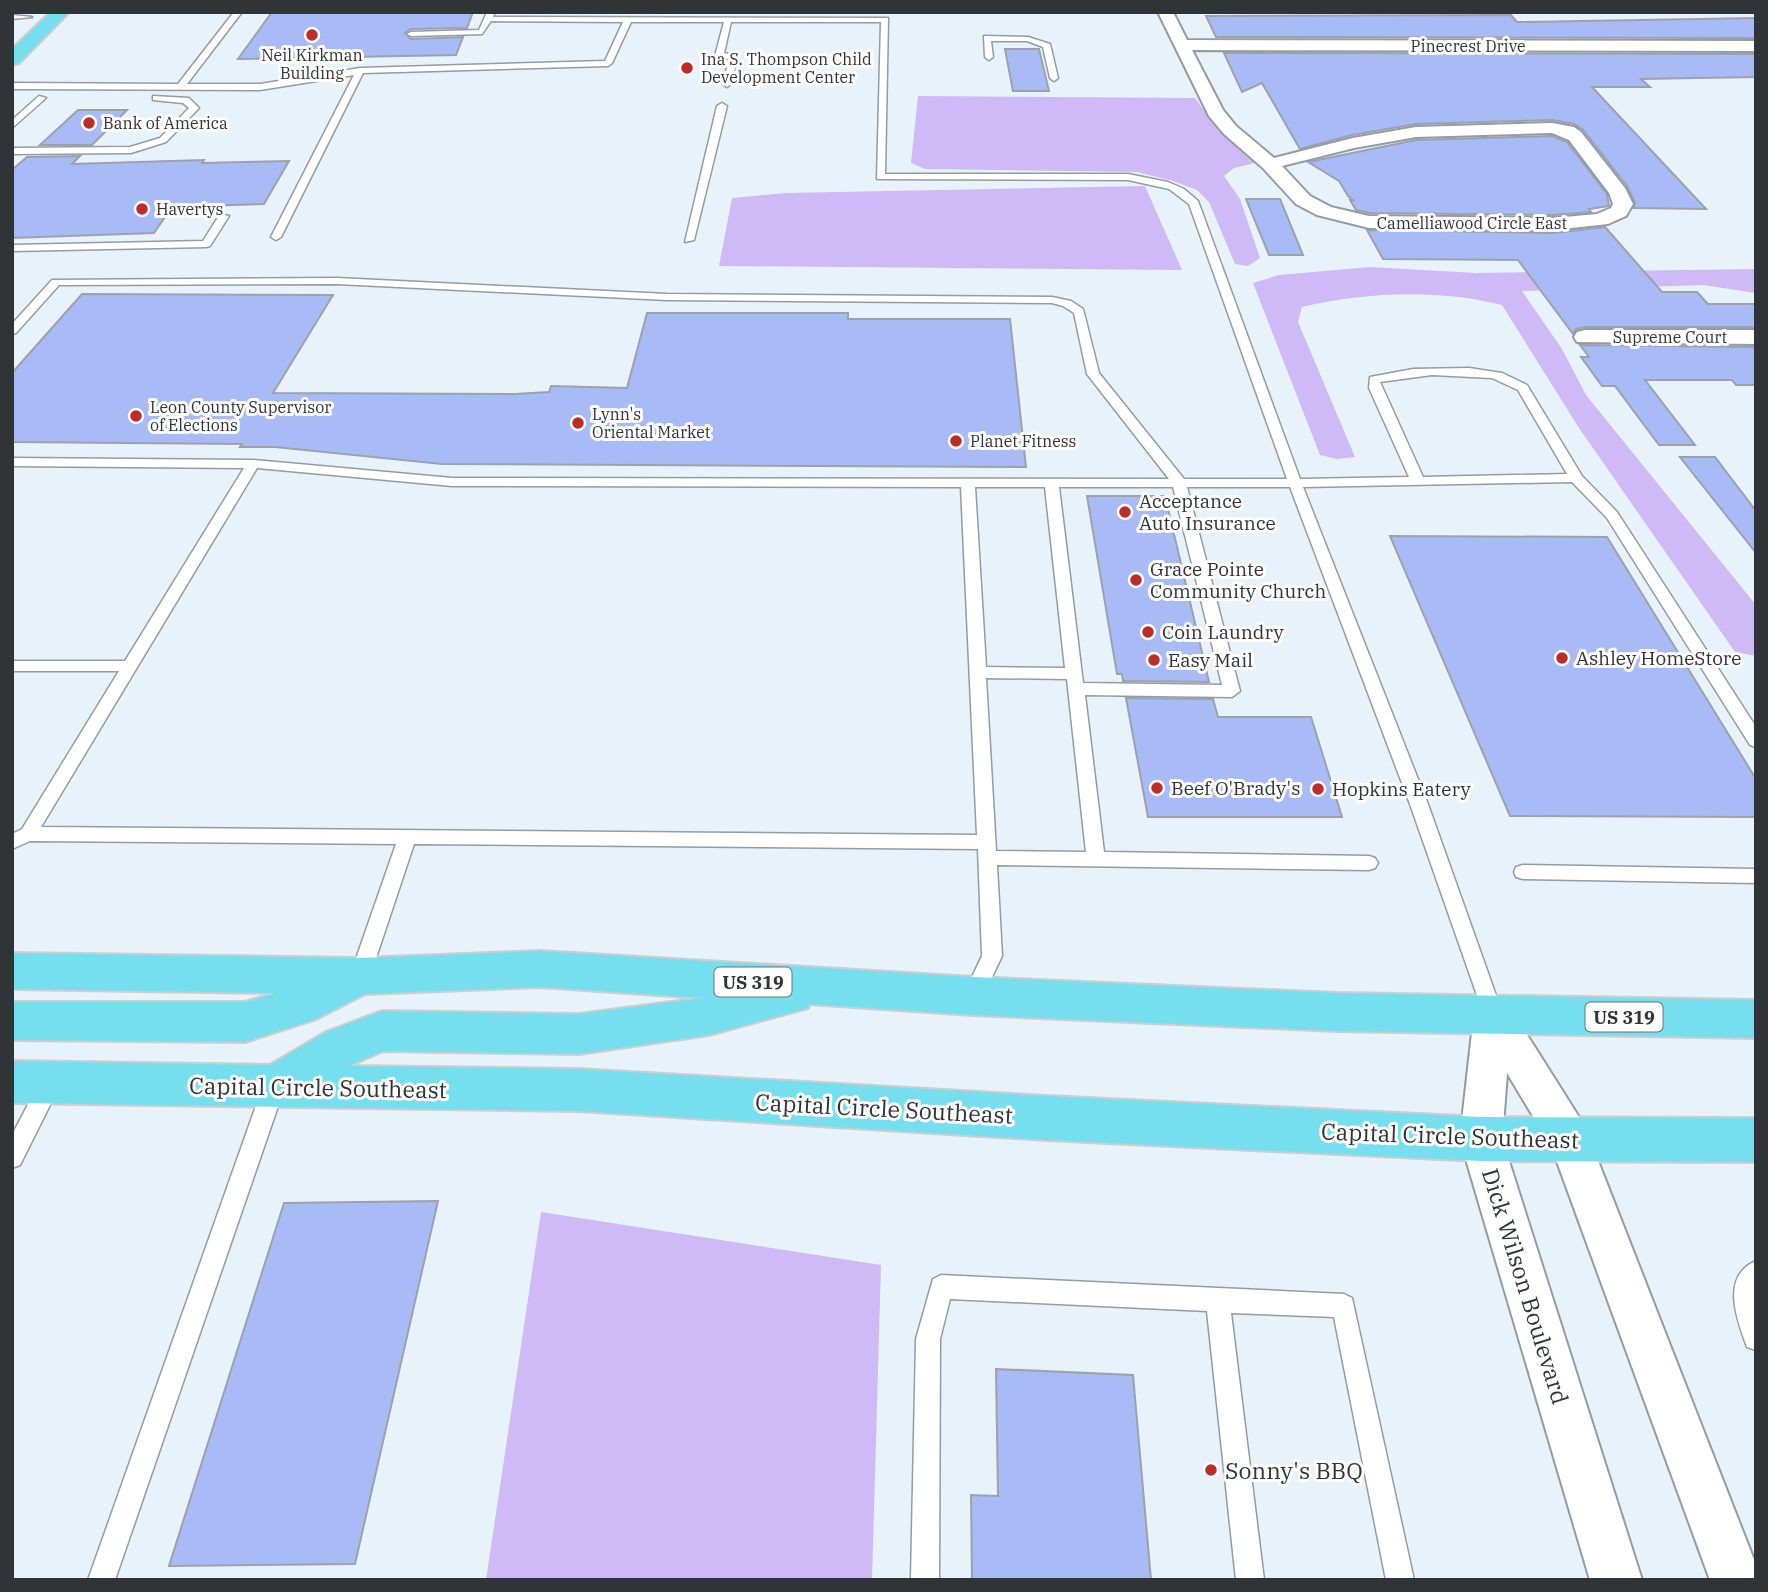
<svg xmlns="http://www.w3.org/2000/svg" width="1768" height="1592" font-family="'IBM Plex Serif',serif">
  <rect width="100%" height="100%" fill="#e7f2fa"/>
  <path fill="#cebaf7" d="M 918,96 L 1195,98 L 1219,131 L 1259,162 L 1234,168 L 1224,176 L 1240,199 L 1260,258 L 1248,266 L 1235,264 L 1209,202 L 1197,190 L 1173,181 L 1137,172 L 925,169 L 911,163 Z
    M 1145,186 L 1182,270 L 719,266 L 732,198 L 786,193 Z
    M 1370,267 L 1476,273 L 1756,269 L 1756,293 L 1703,285 L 1522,291 L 1562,349 L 1586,395 L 1756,605 L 1756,656 L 1735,652 L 1579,428 L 1502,305 C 1438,289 1366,292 1302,307 L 1298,322 L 1355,457 L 1337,459 L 1320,455 L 1253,283 L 1279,275 Z
    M 541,1212 L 881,1265 L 872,1580 L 486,1580 Z"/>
  <path fill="#a8bbf6" stroke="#9da1ac" stroke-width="2" d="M 272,12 L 425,13 L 473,12 L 467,28 L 411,29 L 405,33 L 411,39 L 463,37 L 456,55 L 238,59 Z
    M 1511,15 L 1517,22 L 1756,18 L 1756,38 L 1216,37 L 1206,16 Z
    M 1005,49 L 1039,49 L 1049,91 L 1013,91 Z
    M 1224,53 L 1756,54 L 1756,77 L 1641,79 L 1650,87 L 1592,87 L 1706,209 L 1633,208 L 1635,203 L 1627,186 L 1583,130 L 1574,124 L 1552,120 L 1416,124 L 1352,135 L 1300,149 L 1262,83 L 1242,92 Z
    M 78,110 L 127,110 L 92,145 L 40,145 Z
    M 1552,136 L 1567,142 L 1607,194 L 1609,206 L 1589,209 L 1591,212 L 1553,215 L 1369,213 L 1356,210 L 1350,200 L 1353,200 L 1348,196 L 1339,181 L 1308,162 L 1416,140 Z
    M 80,156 L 72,164 L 204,160 L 202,163 L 289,161 L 264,204 L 172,207 L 154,233 L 12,238 L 12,170 L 27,157 Z
    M 1246,199 L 1280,199 L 1303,255 L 1269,255 Z
    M 1605,227 L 1662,292 L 1697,292 L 1708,304 L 1756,304 L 1756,327 L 1585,327 L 1576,329 L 1573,334 L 1518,260 L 1383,259 L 1367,230 L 1553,233 Z
    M 82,294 L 333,295 L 273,393 L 515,394 L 549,392 L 551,386 L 627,388 L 647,313 L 848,313 L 848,319 L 1010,319 L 1026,467 L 442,464 L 275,447 L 240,447 L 242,444 L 12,442 L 12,373 Z
    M 1580,345 L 1756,347 L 1756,385 L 1736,385 L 1732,380 L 1645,380 L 1695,445 L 1659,445 L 1615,386 L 1602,386 L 1581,357 L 1589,357 Z
    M 1680,457 L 1715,457 L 1756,511 L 1756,553 Z
    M 1087,496 L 1165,496 L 1209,682 L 1123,681 L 1122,674 L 1117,674 Z
    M 1390,536 L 1607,537 L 1756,779 L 1756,817 L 1510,816 Z
    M 1126,698 L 1213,699 L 1218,717 L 1311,717 L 1342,817 L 1148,817 Z
    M 438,1201 L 355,1564 L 169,1566 L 284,1203 Z
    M 996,1369 L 1133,1375 L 1151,1580 L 972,1580 L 971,1495 L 998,1496 Z"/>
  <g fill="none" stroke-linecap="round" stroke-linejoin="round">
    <defs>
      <path id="service" d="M 234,12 L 242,12 L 187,84 L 260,84 L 360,68 L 605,61 L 623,22 L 491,21 L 482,34 L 411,36 L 407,34 L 411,32 L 479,30 L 487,12 L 495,12 L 493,17 L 888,18 L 885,174 L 1128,174 L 1168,182 L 1184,189 L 1198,201 L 1300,479 L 1409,477 L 1369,388 L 1370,377 L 1413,369 L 1469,368 L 1502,373 L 1527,385 L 1582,476 L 1617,512 L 1756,727 L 1756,747 L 1750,745 L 1607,518 L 1572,482 L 1303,487 L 1429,807 L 1503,1015 L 1500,1021 L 1493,1024 L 1486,1021 L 1411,807 L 1290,487 L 1187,487 L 1240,691 L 1232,697 L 1085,695 L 1104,852 L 1369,856 L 1375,858 L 1378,863 L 1375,868 L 1369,870 L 997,865 L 1002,956 L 980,1002 L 973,1005 L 966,1002 L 963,996 L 982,956 L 978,849 L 414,844 L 370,976 L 367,982 L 360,984 L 353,982 L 350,976 L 396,844 L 30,841 L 12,849 L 12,834 L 22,829 L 119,671 L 12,671 L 12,661 L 125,661 L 244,468 L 12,466 L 12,458 L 253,460 L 452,478 L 1169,479 L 1087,374 L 1074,313 L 1063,306 L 1052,303 L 667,300 L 337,284 L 59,285 L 16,333 L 12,334 L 12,324 L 52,280 L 337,278 L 667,294 L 1052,297 L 1071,301 L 1083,309 L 1099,373 L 1184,479 L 1287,479 L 1189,204 L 1169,189 L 1128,180 L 877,179 L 881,22 L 731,22 L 724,53 L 738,56 L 731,84 L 727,87 L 723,84 L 729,59 L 715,56 L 724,22 L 631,22 L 612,63 L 608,66 L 363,73 L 281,237 L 276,240 L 271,237 L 354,75 L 260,90 L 12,89 L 12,83 L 178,84 ZM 1432,375 L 1492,378 L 1518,390 L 1567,474 L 1423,477 L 1380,382 ZM 257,468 L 452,486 L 961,487 L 977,835 L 41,827 ZM 975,487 L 1045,487 L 1065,668 L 986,667 ZM 1059,487 L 1173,487 L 1222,685 L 1083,683 ZM 986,678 L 1067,679 L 1086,852 L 996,851 Z
        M 12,15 L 32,17 L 12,19 Z
        M 984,36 L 1028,37 L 1050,44 L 1058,78 L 1054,81 L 1050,78 L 1043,47 L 1027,41 L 991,41 L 993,57 L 989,60 L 985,57 Z
        M 39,96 L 46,98 L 12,128 L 12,120 Z
        M 153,96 L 189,98 L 199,108 L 166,142 L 131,153 L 12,154 L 12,148 L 130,147 L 160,138 L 189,108 L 183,103 L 153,100 Z
        M 722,103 L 727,106 L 694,240 L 685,242 L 717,106 Z
        M 220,214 L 229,216 L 210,246 L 206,247 L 12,251 L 12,245 L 203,241 Z
        M 1523,865 L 1756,869 L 1756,883 L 1523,879 L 1516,877 L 1514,872 L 1516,867 Z
        M 50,1073 L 57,1076 L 61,1083 L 20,1165 L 12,1168 L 12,1135 L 43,1076 Z
        M 274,1076 L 281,1079 L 285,1086 L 115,1580 L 88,1580 L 263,1086 L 267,1079 Z
        M 1756,1261 L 1756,1350 L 1747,1347 C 1737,1320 1720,1276 1756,1261 Z
        M 941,1275 L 1344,1294 L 1352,1298 L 1414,1580 L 1386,1580 L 1334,1317 L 1231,1313 L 1264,1580 L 1236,1580 L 1207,1311 L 950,1299 L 940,1339 L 939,1580 L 911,1580 L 916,1339 L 933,1279 Z"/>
      <path id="minor" d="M 1158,12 L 1173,12 L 1187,40 L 1756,41 L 1756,51 L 1192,50 L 1223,110 L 1236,126 L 1274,158 L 1353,138 L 1416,127 L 1552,123 L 1574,127 L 1581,132 L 1625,188 L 1633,204 L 1626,216 L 1608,224 L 1553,230 L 1369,228 L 1317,215 L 1296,204 L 1263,168 L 1224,134 L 1209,116 ZM 1552,133 L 1569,140 L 1609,193 L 1613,204 L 1611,208 L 1597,214 L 1553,218 L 1369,216 L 1331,207 L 1310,196 L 1282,166 L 1354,148 L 1416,137 Z
        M 1585,330 L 1756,330 L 1756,344 L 1577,342 L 1574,337 L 1577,332 Z
        M 1493,998 L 1507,1003 L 1584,1125 L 1756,1565 L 1756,1580 L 1710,1580 L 1552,1148 L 1507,1073 L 1502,1139 L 1642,1580 L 1590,1580 L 1460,1139 L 1474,1015 L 1479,1003 Z"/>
      <path id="primary" d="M 51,12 L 69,12 L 19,63 L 12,65 L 12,49 Z
        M 540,951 L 973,977 L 1337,993 L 1756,1000 L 1756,1038 L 1337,1031 L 973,1015 L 809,1004 L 808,1008 L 709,1035 L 579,1054 L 383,1051 L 349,1066 L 578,1069 L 1047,1096 L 1481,1117 L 1756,1118 L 1756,1162 L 1481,1161 L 1047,1140 L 578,1111 L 12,1103 L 12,1061 L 270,1065 L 326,1032 L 382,1011 L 579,1014 L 702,998 L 540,987 L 365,994 L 316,1019 L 245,1042 L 12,1040 L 12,1002 L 245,1002 L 276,993 L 12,989 L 12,953 L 360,958 Z"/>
    </defs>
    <use href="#service" stroke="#929ca4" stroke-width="3"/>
    <use href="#minor" stroke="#929ca4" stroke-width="4"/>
    <use href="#primary" stroke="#cdcecf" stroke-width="4"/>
    <use href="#service" fill="#fff" fill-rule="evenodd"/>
    <use href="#minor" fill="#fff" fill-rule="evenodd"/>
    <use href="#primary" fill="#76dfef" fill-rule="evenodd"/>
  </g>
  <g fill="#bc2d2a" stroke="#fdfdfd" stroke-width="2.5">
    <circle cx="312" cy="35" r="7"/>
    <circle cx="687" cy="68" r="7"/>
    <circle cx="89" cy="123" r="7"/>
    <circle cx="142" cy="209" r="7"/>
    <circle cx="136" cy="416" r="7"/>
    <circle cx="578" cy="423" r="7"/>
    <circle cx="956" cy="441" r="7"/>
    <circle cx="1125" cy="512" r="7"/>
    <circle cx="1136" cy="580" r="7"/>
    <circle cx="1148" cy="632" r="7"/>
    <circle cx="1562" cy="658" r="7"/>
    <circle cx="1154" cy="660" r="7"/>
    <circle cx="1157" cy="788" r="7"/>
    <circle cx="1318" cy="789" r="7"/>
    <circle cx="1211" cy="1470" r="7"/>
  </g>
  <g text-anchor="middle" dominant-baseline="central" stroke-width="6" stroke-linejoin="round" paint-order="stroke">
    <g font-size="16" fill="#303437" stroke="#fdfdfd">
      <text x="1468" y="46">Pinecrest Drive</text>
      <text x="1472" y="223">Camelliawood Circle East</text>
      <text x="1670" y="337">Supreme Court</text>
    </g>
    <g font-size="16" fill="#303437" stroke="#fdfdfd" text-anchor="start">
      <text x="312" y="55" text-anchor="middle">Neil Kirkman<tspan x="312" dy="18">Building</tspan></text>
      <text x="701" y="59">Ina S. Thompson Child<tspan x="701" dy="18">Development Center</tspan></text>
      <text x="103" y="123">Bank of America</text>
      <text x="156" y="209">Havertys</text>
      <text x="150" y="407">Leon County Supervisor<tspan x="150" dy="18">of Elections</tspan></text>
      <text x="592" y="414">Lynn's<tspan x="592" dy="18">Oriental Market</tspan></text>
      <text x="970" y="441">Planet Fitness</text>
    </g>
    <g fill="#fdfdfd" stroke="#6e7072" stroke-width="2">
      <rect x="714.5" y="967.5" width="77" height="29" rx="5"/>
      <rect x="1585.5" y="1002.5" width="77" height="29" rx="5"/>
    </g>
    <g font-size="18" font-weight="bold" fill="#303437">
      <text x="753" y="982">US 319</text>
      <text x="1624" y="1017">US 319</text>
    </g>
    <g font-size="19" fill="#303437" stroke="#fdfdfd" text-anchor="start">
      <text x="1139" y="501">Acceptance<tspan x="1139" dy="22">Auto Insurance</tspan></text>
      <text x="1150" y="569">Grace Pointe<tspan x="1150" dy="22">Community Church</tspan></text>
      <text x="1162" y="632">Coin Laundry</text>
      <text x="1576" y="658">Ashley HomeStore</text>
      <text x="1168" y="660">Easy Mail</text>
      <text x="1171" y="788">Beef O'Brady's</text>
      <text x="1332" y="789">Hopkins Eatery</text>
    </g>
    <g font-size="23" fill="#303437" stroke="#fdfdfd">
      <text transform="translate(318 1087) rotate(1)">Capital Circle Southeast</text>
      <text transform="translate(884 1108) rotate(3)">Capital Circle Southeast</text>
      <text transform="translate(1450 1135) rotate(2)">Capital Circle Southeast</text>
      <text transform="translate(1526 1286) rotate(73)">Dick Wilson Boulevard</text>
    </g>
    <g font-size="23" fill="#303437" stroke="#fdfdfd" text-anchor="start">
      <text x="1225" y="1470">Sonny's BBQ</text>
    </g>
  </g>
  <rect width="1768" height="1592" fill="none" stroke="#303437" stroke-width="28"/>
</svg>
